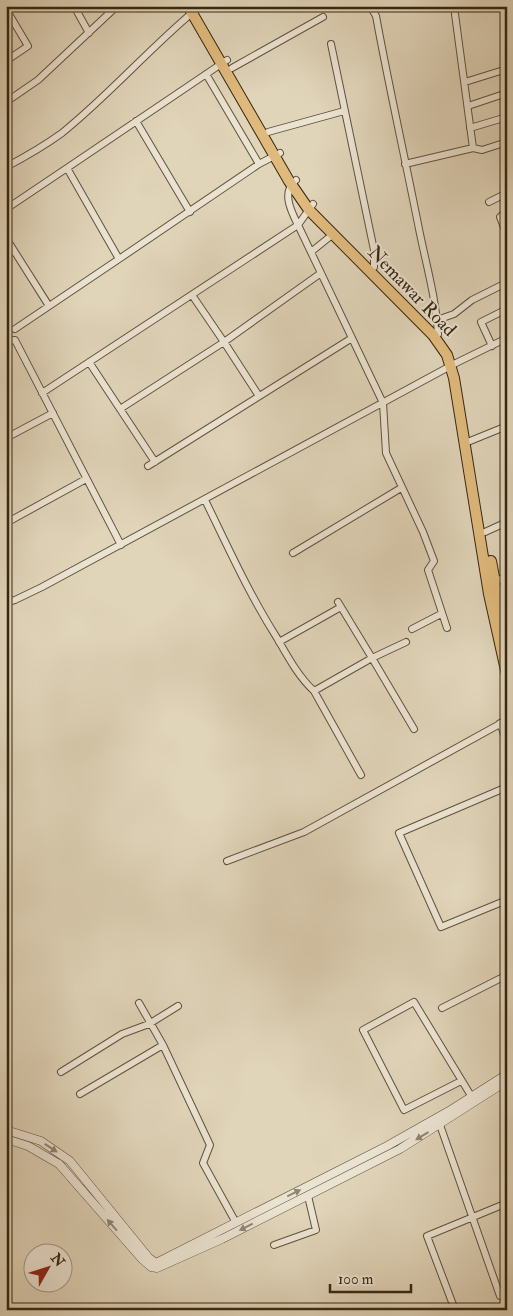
<svg xmlns="http://www.w3.org/2000/svg" width="513" height="1316" font-family="'IM FELL Double Pica',serif">
  <rect width="100%" height="100%" fill="#e0d4b9"/>
  <filter id="stains"><feTurbulence type="fractalNoise" baseFrequency=".004" numOctaves="4"/><feColorMatrix values="0 0 0 0 .2 0 0 0 0 .09 0 0 0 0 .02 0 0 0 .5 -.17"/></filter>
  <radialGradient id="worn" r=".72"><stop offset=".6" stop-color="#630" stop-opacity="0"/><stop offset="1" stop-color="#630" stop-opacity=".3"/></radialGradient>
  <g fill="none" stroke-linecap="round" stroke-linejoin="round">
    <defs>
      <path id="minor" d="M 74,6 L 89,33
        M 370,6 L 376,16 C 389,87 405,158 419,229 C 426,264 436,298 438,334
        M 6,9 L 28,46 L 6,61
        M 455,14 L 473,148 L 482,150 L 507,142
        M 331,44 L 374,250 L 374,267
        M 232,68 L 323,17
        M 206,74 L 259,164
        M 465,82 L 507,69
        M 6,102 L 38,80 L 117,6
        M 468,106 L 507,93
        M 136,121 L 190,212
        M 470,128 L 507,117
        M 268,132 L 344,111
        M 405,164 L 473,148
        M 6,167 C 25,157 44,146 62,133 C 108,96 147,51 192,13
        M 67,168 L 227,60
        M 489,202 L 507,193
        M 313,204 L 298,225 L 383,403 L 386,453 L 423,532 L 434,561 L 428,570 L 447,628
        M 6,209 L 67,168 L 119,259 L 15,329
        M 507,211 L 500,217 L 507,235
        M 6,238 L 49,306
        M 311,252 L 332,235
        M 119,259 L 259,164 L 280,153
        M 437,320 L 454,314 L 472,300 L 506,283
        M 6,341 L 15,340 L 121,545
        M 492,346 L 481,322 L 507,309
        M 89,362 L 120,409 L 224,342 L 192,295
        M 42,393 L 298,225 C 291,211 281,192 296,180
        M 259,396 L 224,342 L 321,273
        M 120,409 L 155,462
        M 6,438 L 53,413
        M 470,441 L 507,426
        M 148,466 L 352,338
        M 205,500 C 228,547 249,594 277,638 C 288,657 298,676 314,691 L 372,658 L 338,602
        M 6,523 L 86,479
        M 485,532 L 507,522
        M 293,553 L 401,488
        M 495,582 L 507,576
        M 6,595 L 12,601 L 15,600 L 42,587 L 456,363 L 507,338
        M 412,629 L 441,614
        M 279,642 L 341,607
        M 406,642 L 372,658 L 414,729
        M 314,691 L 361,775
        M 500,723 L 507,742
        M 507,787 L 399,833 L 441,927 L 507,900
        M 227,861 L 304,832 L 507,720
        M 139,1003 L 163,1045 L 210,1145 L 203,1163 L 235,1221
        M 442,1008 L 507,975
        M 61,1072 L 122,1034 L 149,1024 L 178,1006
        M 461,1081 L 404,1110 L 363,1030 L 414,1002 L 473,1099
        M 80,1094 L 163,1045
        M 440,1125 L 500,1296
        M 274,1245 L 316,1230 L 308,1196
        M 455,1310 L 427,1236 L 507,1203"/>
      <path id="tertiary" d="M 6,1130 L 41,1141 L 70,1161 L 149,1258 L 156,1263 L 387,1146 L 449,1111 L 507,1074
        M 6,1139 L 28,1146 L 59,1164 L 142,1259 L 151,1267 L 157,1268 L 222,1239 L 400,1149 L 507,1081"/>
      <path id="trunk" d="M 188,6 L 289,181 L 309,210 L 433,335 L 447,355 L 454,378 L 489,594 L 507,675
        M 491,561 L 507,647"/>
    </defs>
    <use href="#minor" stroke="#60523b" stroke-width="8"/>
    <use href="#tertiary" stroke="#60523b" stroke-width="9"/>
    <use href="#trunk" stroke="#362611" stroke-width="12"/>
    <use href="#minor" stroke="#ebe3d2" stroke-width="6"/>
    <use href="#tertiary" stroke="#ebe3d2" stroke-width="8"/>
    <use href="#trunk" stroke="#e0ba7c" stroke-width="10"/>
  </g>
  <defs><path id="oneway-solid" d="M-6-.8H1V-3.2L6.5 0L1 3.2V.8H-6Z" transform="scale(1.25)"/></defs>
  <g fill="#908472">
    <use href="#oneway-solid" transform="translate(422 1136) rotate(149)"/>
    <use href="#oneway-solid" transform="translate(51 1148) rotate(33)"/>
    <use href="#oneway-solid" transform="translate(294 1193) rotate(-26)"/>
    <use href="#oneway-solid" transform="translate(112 1225) rotate(-131)"/>
    <use href="#oneway-solid" transform="translate(246 1227) rotate(153)"/>
  </g>
  <g text-anchor="middle" dominant-baseline="central" stroke-width="4" stroke-linejoin="round" paint-order="stroke">
    <g font-size="19" fill="#362611" stroke="#ebe3d2">
      <text transform="translate(412 291) rotate(46)">Nemawar Road</text>
    </g>
  </g>
  <rect width="513" height="1316" fill="none" stroke="#e0d4b9" stroke-width="25"/>
  <rect x="8" y="8" width="498" height="1301" fill="none" stroke="#362611" stroke-width="2.5"/>
  <rect x="12" y="12" width="488" height="1291" fill="none" stroke="#362611"/>
  <g transform="translate(48 1268) rotate(51)"><circle r="24" fill="#ebe3d2" stroke="#a39785"/>
  <path d="M0-4L9 19L0 12L-9 19Z" fill="#8f2418"/>
  <text y="-8" font-size="14" font-weight="bold" text-anchor="middle" fill="#362611">N</text>
  </g>
  <path d="M330 1284v8h81v-8" fill="none" stroke="#362611" stroke-width="2.5"/>
  <text x="338" y="1284" font-size="15" fill="#362611" stroke="#ebe3d2" stroke-width="4" paint-order="stroke">100 m</text>
  <rect width="100%" height="100%" filter="url(#stains)"/>
  <rect width="100%" height="100%" fill="url(#worn)"/>
</svg>
